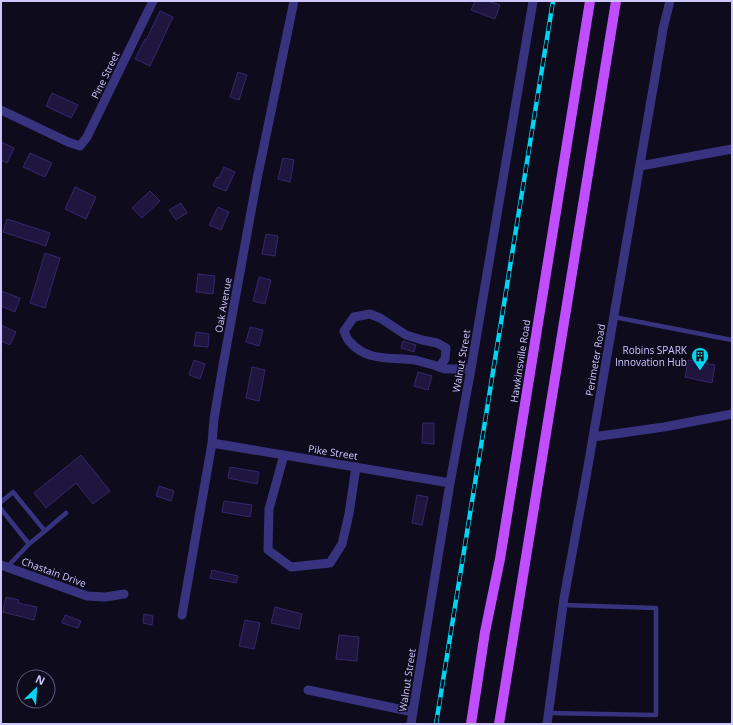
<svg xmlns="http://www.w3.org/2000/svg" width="733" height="725" font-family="'Open Sans',sans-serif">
  <rect width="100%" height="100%" fill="#0e0b1d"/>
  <path fill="#1f163f" stroke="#36276c" d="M 475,1 L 488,1 L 500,5 L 495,19 L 471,10 Z
    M 160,11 L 173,17 L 150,66 L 135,59 L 145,39 L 146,40 Z
    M 238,72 L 247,75 L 239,100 L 230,97 Z
    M 52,93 L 78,105 L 71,118 L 46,106 Z
    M 1,142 L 14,148 L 7,163 L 1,160 Z
    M 30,153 L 52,163 L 45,177 L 23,167 Z
    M 283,158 L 294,160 L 290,182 L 278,179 Z
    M 224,167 L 235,172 L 226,191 L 213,186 L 217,177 L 219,178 Z
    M 75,187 L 96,197 L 86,219 L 65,209 Z
    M 150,191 L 160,201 L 142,218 L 132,208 Z
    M 181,203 L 187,213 L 176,220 L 169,210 Z
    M 218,207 L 229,212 L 221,230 L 209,225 Z
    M 7,219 L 50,233 L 46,246 L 3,232 Z
    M 266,234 L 278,236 L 275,256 L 262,254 Z
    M 45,253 L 60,258 L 45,308 L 30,303 Z
    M 198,274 L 215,276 L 213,294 L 196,292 Z
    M 259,277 L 271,280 L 265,304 L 253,301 Z
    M 1,291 L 20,298 L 15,312 L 1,306 Z
    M 1,325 L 16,332 L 10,345 L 1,341 Z
    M 250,327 L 263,330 L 259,346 L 246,342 Z
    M 196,332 L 209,334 L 208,347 L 194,346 Z
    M 403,341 L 416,345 L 414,352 L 401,348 Z
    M 194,360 L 205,364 L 200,379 L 189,375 Z
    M 688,360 L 715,365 L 712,383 L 685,377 Z
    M 252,367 L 265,370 L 259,401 L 246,398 Z
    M 418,372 L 432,376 L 428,390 L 414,386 Z
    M 423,423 L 434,423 L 434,444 L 422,443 Z
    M 81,455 L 110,491 L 93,504 L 76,483 L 46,508 L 34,493 Z
    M 230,467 L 259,472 L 257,484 L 228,478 Z
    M 159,486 L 174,491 L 171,501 L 156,496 Z
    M 417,495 L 428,497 L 422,525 L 412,523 Z
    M 224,501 L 252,505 L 250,517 L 222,512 Z
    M 212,570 L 238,576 L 236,583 L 210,578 Z
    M 6,597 L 19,600 L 18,603 L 37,607 L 34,620 L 3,612 Z
    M 275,607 L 302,614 L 299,629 L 271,623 Z
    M 144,614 L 153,616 L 152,625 L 143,623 Z
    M 65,615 L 81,621 L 78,628 L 62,623 Z
    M 245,620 L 260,623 L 254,649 L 239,646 Z
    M 339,635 L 359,637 L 357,661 L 336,659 Z"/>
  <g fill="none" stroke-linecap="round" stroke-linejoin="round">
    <path stroke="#38337e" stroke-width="4.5" d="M 614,317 L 732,340
      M 1,502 L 13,492 L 45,531 L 29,544 L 7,567
      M 1,509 L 29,544
      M 45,531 L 66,513
      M 549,713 L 656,715 L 656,608 L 563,605"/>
    <path stroke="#38337e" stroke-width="9" d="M 1,110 L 68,142 L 80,146 L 87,137 L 153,1
      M 640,166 L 732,149
      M 370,314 L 380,318 L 406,335 L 422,340 L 437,343 L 446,348 L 445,359 L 439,367 C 431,364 423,362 415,360 C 392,357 367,362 350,342 C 347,340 346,335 344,331 L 354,317 Z
      M 439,367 L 445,369 L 471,369
      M 593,437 L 664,427 L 732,414
      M 212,443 L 450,483
      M 284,455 L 269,509 L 268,550 L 291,567 L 330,563 L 342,544 L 349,514 L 356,467
      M 1,565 L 87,596 L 105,597 L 124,594
      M 182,615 L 212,443 L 214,419 L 222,371 L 257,179 L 294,1
      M 308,690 L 413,712
      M 411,724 L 450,483 L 471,369 L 533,1
      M 547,724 L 564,598 L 587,472 L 661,42 L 663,29 L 670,1"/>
    <path stroke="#c04eff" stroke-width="10" d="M 471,724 L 485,632 L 500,559 L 590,1
      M 499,724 L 616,1"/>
    <defs>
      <path id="rail" d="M 436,724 L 553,1"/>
    </defs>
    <use href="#rail" stroke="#00d5f2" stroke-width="4.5"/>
    <use href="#rail" stroke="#0e0b1d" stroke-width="3" stroke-dasharray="9" stroke-linecap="butt"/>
  </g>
  <defs>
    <symbol id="building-pin" viewBox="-11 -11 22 30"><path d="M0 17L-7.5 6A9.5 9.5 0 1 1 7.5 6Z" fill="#00d5f2" stroke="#0e0b1d"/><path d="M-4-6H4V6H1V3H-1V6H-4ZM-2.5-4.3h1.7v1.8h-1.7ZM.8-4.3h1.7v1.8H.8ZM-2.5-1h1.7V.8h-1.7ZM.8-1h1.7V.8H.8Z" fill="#111"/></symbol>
  </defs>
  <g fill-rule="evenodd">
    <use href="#building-pin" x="690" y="346" width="20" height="27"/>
  </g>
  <g text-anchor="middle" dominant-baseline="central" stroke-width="3" stroke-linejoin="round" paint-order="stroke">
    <g font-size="10" fill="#cec7ff" stroke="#0e0b1d">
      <text transform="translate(105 75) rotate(-64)">Pine Street</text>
      <text transform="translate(223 305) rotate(-80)">Oak Avenue</text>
      <text transform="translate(595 360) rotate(-80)">Perimeter Road</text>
      <text transform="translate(461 361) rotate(-80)">Walnut Street</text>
      <text transform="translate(520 361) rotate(-81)">Hawkinsville Road</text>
      <text transform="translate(333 452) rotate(9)">Pike Street</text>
      <text transform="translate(54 572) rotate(20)">Chastain Drive</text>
      <text transform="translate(407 680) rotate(-81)">Walnut Street</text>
    </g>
    <g font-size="10" fill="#cec7ff" stroke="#0e0b1d" text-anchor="end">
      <text x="687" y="350">Robins SPARK<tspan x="687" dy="12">Innovation Hub</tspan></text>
    </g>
  </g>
  <rect width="733" height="725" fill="none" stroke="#cec7ff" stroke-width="4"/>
  <g transform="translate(36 689) rotate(25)"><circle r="19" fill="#0e0b1d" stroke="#5b5677"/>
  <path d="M0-3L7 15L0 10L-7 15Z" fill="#00d5f2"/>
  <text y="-6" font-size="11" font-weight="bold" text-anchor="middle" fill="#cec7ff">N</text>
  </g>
</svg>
